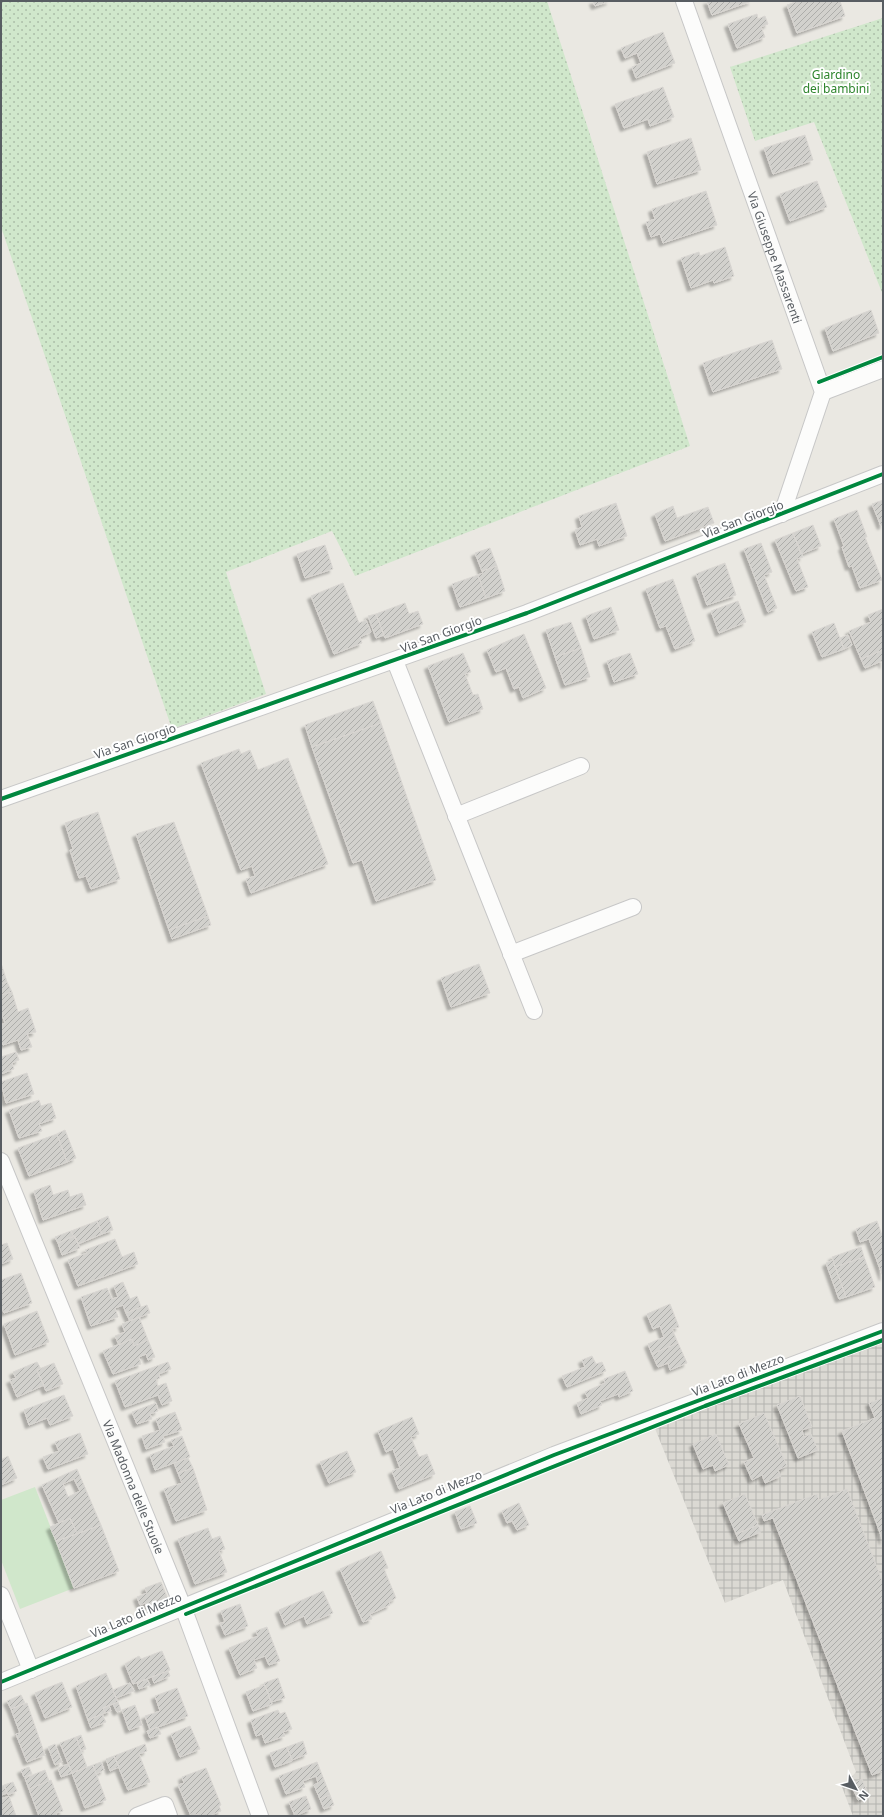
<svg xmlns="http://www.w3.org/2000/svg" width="884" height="1817" font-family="'Noto Sans',sans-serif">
  <defs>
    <pattern id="industrial-grid" width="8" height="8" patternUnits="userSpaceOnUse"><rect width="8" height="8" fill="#dbd9d3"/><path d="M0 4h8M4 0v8" fill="none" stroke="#b4b3af"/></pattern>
    <pattern id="grass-dots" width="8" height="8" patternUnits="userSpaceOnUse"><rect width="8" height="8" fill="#d0e7cb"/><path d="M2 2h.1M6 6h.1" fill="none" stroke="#acbea8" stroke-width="1.8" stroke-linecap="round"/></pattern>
    <pattern id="building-hatch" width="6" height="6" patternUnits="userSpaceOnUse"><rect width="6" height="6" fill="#d2d1cd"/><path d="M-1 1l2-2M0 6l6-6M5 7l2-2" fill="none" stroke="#adadaa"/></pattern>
    <filter id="shadow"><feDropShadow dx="-3.5" dy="3.5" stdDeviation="1" flood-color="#0004"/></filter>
  </defs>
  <rect width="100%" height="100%" fill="#eae8e2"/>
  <path fill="url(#industrial-grid)" d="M 883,1341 L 883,1816 L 853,1816 L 842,1787 L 856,1772 L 783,1580 L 725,1603 L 654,1426 Z"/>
  <path fill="url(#grass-dots)" d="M 1,1 L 547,1 L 690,446 L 355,576 L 332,531 L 226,572 L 266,694 L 172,729 L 1,227 Z
    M 883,18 L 883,295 L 814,122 L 755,141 L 730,67 Z"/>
  <path fill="#d0e7cb" d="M 35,1487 L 74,1588 L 20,1609 L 1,1560 L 1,1500 Z"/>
  <path fill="url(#building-hatch)" stroke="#d9d6d2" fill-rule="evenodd" filter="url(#shadow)" d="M 593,1 L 610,1 L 595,6 Z
    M 707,1 L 752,1 L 712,15 Z
    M 798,1 L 840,1 L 845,16 L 797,33 L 787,5 Z
    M 757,14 L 758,19 L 765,16 L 768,24 L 761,27 L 765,37 L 737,48 L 728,24 Z
    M 663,32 L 675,63 L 636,78 L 632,67 L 641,63 L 637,53 L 625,58 L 621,48 Z
    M 663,87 L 674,117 L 650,126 L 648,119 L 624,128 L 615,104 Z
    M 805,135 L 813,160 L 773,174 L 764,148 Z
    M 691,138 L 701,170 L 657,184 L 647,152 Z
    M 817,181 L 827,207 L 790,221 L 780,194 Z
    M 706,191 L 717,225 L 663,243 L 660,234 L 651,237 L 646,222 L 655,219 L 652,209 Z
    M 725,247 L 734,276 L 714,283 L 713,280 L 691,288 L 681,258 L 699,252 L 700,256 Z
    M 871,310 L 879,333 L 833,351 L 825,328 Z
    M 772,340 L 782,369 L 713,392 L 703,363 Z
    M 883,500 L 883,525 L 881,526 L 872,504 Z
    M 616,503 L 627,536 L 599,546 L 597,539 L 580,545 L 575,530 L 582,527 L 579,516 Z
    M 673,506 L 677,518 L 708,507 L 714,523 L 665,541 L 655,514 Z
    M 857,510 L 867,537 L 865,537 L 882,580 L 860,588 L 852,566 L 849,567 L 842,547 L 844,546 L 834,519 Z
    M 813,525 L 821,546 L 801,554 L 793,533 Z
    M 793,533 L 803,557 L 797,559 L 808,587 L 796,591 L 775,540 Z
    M 761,543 L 772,572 L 764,575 L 777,608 L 768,612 L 744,549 Z
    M 325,545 L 333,569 L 305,578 L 297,554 Z
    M 490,548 L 497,566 L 482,571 L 475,553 Z
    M 725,563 L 736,595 L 707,605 L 696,574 Z
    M 497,566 L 505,591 L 486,598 L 478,575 L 483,573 L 482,571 Z
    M 478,575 L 486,598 L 460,607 L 452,584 Z
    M 673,579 L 695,641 L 675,649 L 666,626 L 660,628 L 646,589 Z
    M 343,583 L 359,623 L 366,620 L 371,632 L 360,637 L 362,643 L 334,654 L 311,596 Z
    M 738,601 L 746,622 L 719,633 L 711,611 Z
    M 405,603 L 409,614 L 418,611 L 423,624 L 385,638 L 376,614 Z
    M 611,607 L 619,630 L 594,639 L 586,616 Z
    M 883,609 L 883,650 L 861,659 L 849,631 L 871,622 L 868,615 Z
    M 376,614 L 384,635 L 376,638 L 368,616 Z
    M 571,622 L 581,648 L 555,657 L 546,630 Z
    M 834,623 L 844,649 L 822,657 L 812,632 Z
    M 524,634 L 546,688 L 523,698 L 519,687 L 514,689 L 506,668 L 496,672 L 487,650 Z
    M 848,635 L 852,645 L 844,649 L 840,638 Z
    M 581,648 L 590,677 L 565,685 L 555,657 Z
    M 883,650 L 883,665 L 882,661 L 865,668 L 861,659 Z
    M 463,653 L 471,672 L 465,674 L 473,695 L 478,694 L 483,709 L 449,722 L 428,666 Z
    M 630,653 L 638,674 L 614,682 L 607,661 Z
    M 373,701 L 381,723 L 312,747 L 305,725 Z
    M 381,723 L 436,880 L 376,901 L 362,860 L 353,863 L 312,747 Z
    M 239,749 L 241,754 L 250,750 L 258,770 L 288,758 L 328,864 L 251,893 L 246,879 L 255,876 L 252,866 L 241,870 L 201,763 Z
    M 98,812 L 120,879 L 91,889 L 86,876 L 79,878 L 70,850 L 73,849 L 65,823 Z
    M 174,822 L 208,916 L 169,930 L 136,834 Z
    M 208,916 L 211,925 L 172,939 L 169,930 Z
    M 1,963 L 7,982 L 1,984 Z
    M 479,964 L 490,993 L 451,1007 L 441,978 Z
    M 7,982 L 12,992 L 1,995 L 1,984 Z
    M 12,992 L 18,1012 L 28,1008 L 36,1032 L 27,1034 L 32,1047 L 21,1050 L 18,1040 L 3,1045 L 1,1041 L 1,1025 L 5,1023 L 1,1012 L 1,995 Z
    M 16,1052 L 19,1060 L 12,1063 L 14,1069 L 1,1074 L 1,1057 Z
    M 27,1073 L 34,1094 L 6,1103 L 1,1082 Z
    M 39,1100 L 41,1106 L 51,1103 L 56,1118 L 39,1124 L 42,1131 L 19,1138 L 9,1110 Z
    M 65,1130 L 76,1158 L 67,1162 L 57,1134 Z
    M 57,1134 L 67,1162 L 29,1176 L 18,1148 Z
    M 50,1185 L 53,1195 L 68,1190 L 70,1197 L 82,1193 L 86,1205 L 43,1220 L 34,1191 Z
    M 108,1216 L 113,1230 L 102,1234 L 97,1221 Z
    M 97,1221 L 102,1234 L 78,1244 L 71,1231 Z
    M 877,1221 L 883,1238 L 883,1277 L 869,1239 L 860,1242 L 856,1229 Z
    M 71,1231 L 73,1236 L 58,1243 L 55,1237 Z
    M 75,1236 L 80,1248 L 62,1255 L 58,1243 Z
    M 115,1239 L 122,1257 L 134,1252 L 138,1264 L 78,1286 L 68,1260 L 87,1253 L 85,1250 Z
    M 7,1243 L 13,1259 L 1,1264 L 1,1245 Z
    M 861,1247 L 864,1257 L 835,1267 L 832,1257 Z
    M 864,1257 L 875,1287 L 846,1297 L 835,1267 Z
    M 833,1260 L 846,1297 L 839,1299 L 826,1263 Z
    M 21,1273 L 32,1303 L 4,1313 L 1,1305 L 1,1280 Z
    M 123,1282 L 130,1299 L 137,1296 L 141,1307 L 126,1313 L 123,1305 L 115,1308 L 118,1317 L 91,1326 L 81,1297 L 107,1288 L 112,1299 L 118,1297 L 114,1286 Z
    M 670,1304 L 679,1327 L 672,1329 L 678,1343 L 652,1354 L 648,1344 L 664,1337 L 660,1326 L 653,1329 L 647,1314 Z
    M 147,1305 L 150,1313 L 130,1321 L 126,1313 Z
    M 37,1311 L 49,1342 L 15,1355 L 4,1324 Z
    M 139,1317 L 148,1340 L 134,1346 L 132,1339 L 119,1345 L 115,1336 L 125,1332 L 122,1324 Z
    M 132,1339 L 134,1346 L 148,1340 L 155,1357 L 148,1360 L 146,1354 L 139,1357 L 141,1364 L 113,1374 L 103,1351 Z
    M 678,1343 L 687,1363 L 670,1370 L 668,1363 L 658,1367 L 652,1354 Z
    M 592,1356 L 596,1364 L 602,1362 L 606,1371 L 567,1387 L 562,1376 L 585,1367 L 582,1360 Z
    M 37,1362 L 41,1369 L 37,1370 L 44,1385 L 17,1397 L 10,1380 L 16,1378 L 13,1372 Z
    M 168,1362 L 171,1369 L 159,1374 L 160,1378 L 156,1380 L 158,1386 L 166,1383 L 172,1401 L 162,1405 L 158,1395 L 125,1407 L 115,1381 Z
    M 54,1363 L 63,1384 L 46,1391 L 37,1370 Z
    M 625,1371 L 633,1391 L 619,1397 L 618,1394 L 600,1401 L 602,1405 L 581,1414 L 577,1403 L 588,1398 L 585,1392 L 605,1383 L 604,1379 Z
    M 64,1395 L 73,1416 L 50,1425 L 47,1418 L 29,1425 L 24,1410 Z
    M 800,1396 L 812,1427 L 802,1430 L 804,1437 L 811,1434 L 818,1450 L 798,1458 L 777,1405 Z
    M 883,1398 L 883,1541 L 842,1431 L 875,1418 L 869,1403 Z
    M 156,1403 L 158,1411 L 150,1414 L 152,1419 L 137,1424 L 132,1412 Z
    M 175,1412 L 182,1430 L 163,1436 L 165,1442 L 146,1449 L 142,1436 L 160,1430 L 156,1419 Z
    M 764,1413 L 787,1466 L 778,1470 L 781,1476 L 765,1483 L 762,1475 L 752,1480 L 744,1462 L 754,1458 L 739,1424 Z
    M 412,1417 L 419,1434 L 411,1437 L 419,1457 L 427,1454 L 435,1474 L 399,1489 L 392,1471 L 400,1468 L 393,1449 L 386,1452 L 378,1431 Z
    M 80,1433 L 88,1454 L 48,1469 L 43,1457 L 59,1451 L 55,1442 Z
    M 716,1434 L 729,1465 L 715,1471 L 713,1465 L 703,1469 L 693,1444 Z
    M 182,1436 L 190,1457 L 155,1470 L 150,1455 L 174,1446 L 171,1440 Z
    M 347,1451 L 356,1472 L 329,1483 L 320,1462 Z
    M 8,1456 L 17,1478 L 1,1485 L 1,1460 Z
    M 188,1458 L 193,1468 L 178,1473 L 174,1463 Z
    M 193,1468 L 207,1510 L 176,1521 L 164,1489 L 182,1483 L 178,1473 Z
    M 77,1469 L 101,1525 L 77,1534 L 70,1518 L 59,1523 L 42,1485 ZM 74,1479 L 80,1491 L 68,1497 L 63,1484 Z
    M 847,1489 L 883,1583 L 883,1771 L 872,1775 L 773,1518 L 764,1521 L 762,1515 L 817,1494 L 819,1500 Z
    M 745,1494 L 758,1525 L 736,1534 L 723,1503 Z
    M 519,1503 L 529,1525 L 517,1530 L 512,1521 L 507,1523 L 502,1511 Z
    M 470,1506 L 477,1523 L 461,1529 L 455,1512 Z
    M 70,1518 L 77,1534 L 56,1541 L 50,1527 Z
    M 101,1525 L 119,1571 L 74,1588 L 56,1541 Z
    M 758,1525 L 761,1532 L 739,1541 L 736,1534 Z
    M 208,1528 L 212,1539 L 220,1536 L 225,1549 L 219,1551 L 227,1572 L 195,1584 L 178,1539 Z
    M 381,1551 L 388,1568 L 384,1569 L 396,1598 L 389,1602 L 390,1605 L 370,1614 L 372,1619 L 363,1622 L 340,1569 Z
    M 161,1582 L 168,1599 L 147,1607 L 145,1603 L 140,1605 L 137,1597 L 147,1593 L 145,1588 Z
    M 323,1591 L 333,1613 L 307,1624 L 304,1616 L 285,1625 L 279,1610 Z
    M 240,1604 L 248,1626 L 225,1635 L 220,1623 L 225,1622 L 221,1611 Z
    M 267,1627 L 280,1661 L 269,1665 L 265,1656 L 254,1660 L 257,1668 L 240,1675 L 229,1648 L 258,1636 L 256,1631 Z
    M 162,1651 L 170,1670 L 133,1684 L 125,1664 L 139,1656 L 141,1659 Z
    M 168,1671 L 170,1676 L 154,1683 L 152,1677 Z
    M 106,1673 L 118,1702 L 103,1708 L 105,1713 L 88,1720 L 76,1686 Z
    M 278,1678 L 285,1698 L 271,1702 L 264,1683 Z
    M 147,1679 L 150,1685 L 139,1689 L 137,1683 Z
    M 62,1682 L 72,1707 L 45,1718 L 35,1693 Z
    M 130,1683 L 134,1691 L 116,1698 L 113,1690 Z
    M 265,1685 L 272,1704 L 253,1711 L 246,1692 Z
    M 177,1688 L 188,1716 L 150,1730 L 145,1716 L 160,1711 L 155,1696 Z
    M 21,1695 L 25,1703 L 11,1709 L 7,1701 Z
    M 118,1702 L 121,1710 L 117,1712 L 113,1704 Z
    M 27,1703 L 45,1755 L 27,1762 L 16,1734 L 20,1733 L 11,1709 Z
    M 109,1705 L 111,1711 L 105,1713 L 103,1708 Z
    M 135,1705 L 142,1725 L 129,1730 L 122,1710 Z
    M 278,1710 L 280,1714 L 285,1712 L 292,1729 L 283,1732 L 285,1736 L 265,1743 L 262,1734 L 256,1736 L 251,1720 Z
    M 102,1714 L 106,1722 L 91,1728 L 88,1720 Z
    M 190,1726 L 200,1749 L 180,1757 L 171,1734 Z
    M 158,1727 L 161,1734 L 150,1738 L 147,1731 Z
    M 81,1735 L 86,1749 L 81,1751 L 76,1737 Z
    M 76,1737 L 87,1767 L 72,1773 L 60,1743 Z
    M 303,1741 L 307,1754 L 292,1760 L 287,1747 Z
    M 55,1744 L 62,1762 L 55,1765 L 48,1747 Z
    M 145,1744 L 147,1751 L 139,1754 L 150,1782 L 128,1790 L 114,1756 Z
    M 287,1747 L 292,1761 L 275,1767 L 270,1753 Z
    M 114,1756 L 119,1767 L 110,1771 L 106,1759 Z
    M 101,1762 L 104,1770 L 96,1774 L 93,1765 Z
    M 317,1762 L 330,1795 L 320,1799 L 314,1785 L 318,1783 L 316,1776 L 303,1781 L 305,1787 L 286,1794 L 279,1776 Z
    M 68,1764 L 72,1773 L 61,1777 L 58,1768 Z
    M 93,1765 L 106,1800 L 85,1808 L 72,1773 Z
    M 29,1767 L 32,1774 L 24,1777 L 21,1770 Z
    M 206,1768 L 221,1805 L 219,1806 L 221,1811 L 209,1816 L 199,1816 L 198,1814 L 191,1816 L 178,1785 L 184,1783 L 182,1777 Z
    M 45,1770 L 49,1781 L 29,1789 L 25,1778 Z
    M 862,1779 L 869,1796 L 858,1800 L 851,1784 Z
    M 51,1780 L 63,1811 L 56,1813 L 57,1816 L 39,1816 L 29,1789 Z
    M 13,1782 L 17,1791 L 8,1795 L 4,1785 Z
    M 4,1785 L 7,1793 L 2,1795 L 1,1787 Z
    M 330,1795 L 334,1805 L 324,1809 L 320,1799 Z
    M 9,1796 L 16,1816 L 1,1816 L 1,1799 Z
    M 306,1796 L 311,1809 L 295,1816 L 289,1802 Z"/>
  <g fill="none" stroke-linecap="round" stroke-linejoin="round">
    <defs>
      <g id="minor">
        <path id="s1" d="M 684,1 L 823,392 L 782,514"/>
        <path d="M 823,392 L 883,369"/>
        <path d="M 395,661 L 534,1011"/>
        <path d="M 1,799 L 527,613 L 883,474"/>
        <path d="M 456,816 L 581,766"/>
        <path d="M 511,954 L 633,907"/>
        <path id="s2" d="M 1,1161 L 183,1607 L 260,1816"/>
        <path d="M 1,1595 L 31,1670"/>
        <path d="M 1,1682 L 554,1455 L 883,1331"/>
        <path d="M 137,1816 L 165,1805 L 169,1816"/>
      </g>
    </defs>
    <use href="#minor" stroke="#c7c7c7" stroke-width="18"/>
    <use href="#minor" stroke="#fcfcfb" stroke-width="16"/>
    <defs>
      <path id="cycleway" d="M 819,382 L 883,357
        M 1,799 L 527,613 L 883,474
        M 186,1614 L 705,1406 L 883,1340
        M 1,1682 L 554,1455 L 883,1331"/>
    </defs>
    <use href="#cycleway" stroke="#fff" stroke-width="6"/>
    <use href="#cycleway" stroke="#00873e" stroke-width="4"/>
  </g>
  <g text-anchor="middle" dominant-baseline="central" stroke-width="4" stroke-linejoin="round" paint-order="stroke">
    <g font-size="12" fill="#2e852d" stroke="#fff">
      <text x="836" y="74">Giardino<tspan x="836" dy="14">dei bambini</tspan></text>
    </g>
    <g font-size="12" fill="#585d62" stroke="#fff">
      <text stroke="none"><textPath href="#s1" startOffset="272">Via Giuseppe Massarenti</textPath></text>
      <text transform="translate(743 519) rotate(-21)">Via San Giorgio</text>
      <text transform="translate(441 634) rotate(-20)">Via San Giorgio</text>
      <text transform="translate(135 741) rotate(-19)">Via San Giorgio</text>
      <text transform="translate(738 1375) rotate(-21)">Via Lato di Mezzo</text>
      <text stroke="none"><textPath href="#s2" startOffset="352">Via Madonna delle Stuoie</textPath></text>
      <text transform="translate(436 1492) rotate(-22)">Via Lato di Mezzo</text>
      <text transform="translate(136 1615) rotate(-23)">Via Lato di Mezzo</text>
    </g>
  </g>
  <rect width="884" height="1817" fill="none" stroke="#585d62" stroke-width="4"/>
  <g transform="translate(856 1789) rotate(130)" stroke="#ffffff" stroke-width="3" paint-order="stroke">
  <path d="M0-3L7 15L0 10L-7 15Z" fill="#585d62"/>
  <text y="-6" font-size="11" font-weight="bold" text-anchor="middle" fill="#585d62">N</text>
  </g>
</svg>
